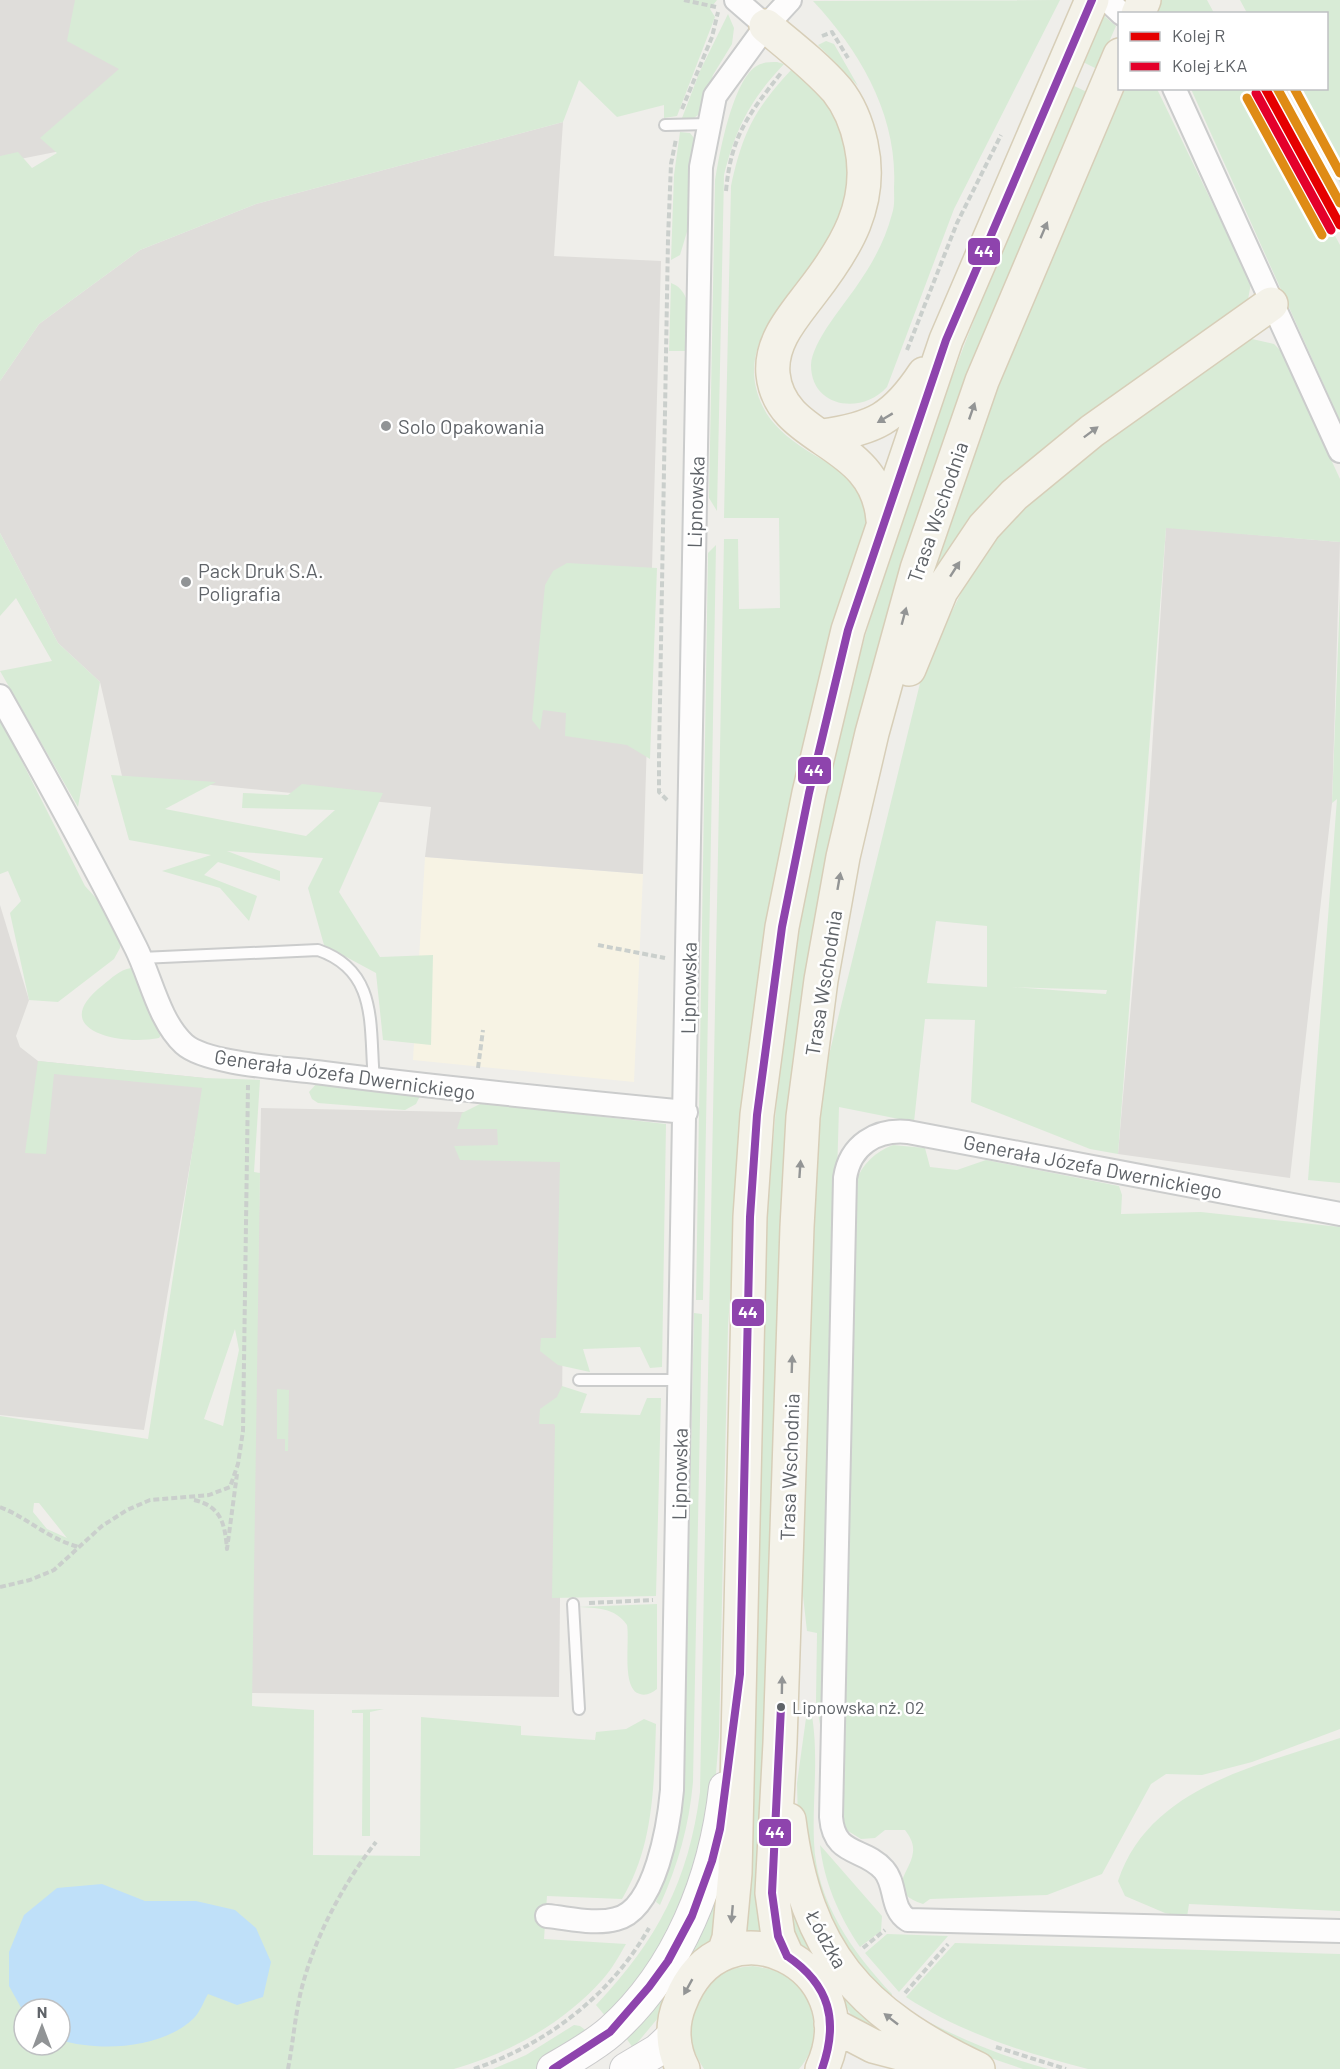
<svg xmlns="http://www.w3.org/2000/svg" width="1340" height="2069" font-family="Barlow,sans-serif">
  <rect width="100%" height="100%" fill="#efeeea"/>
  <path fill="#f7f3e4" d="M 425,857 L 643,874 L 634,1082 L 413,1060 Z"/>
  <path fill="#dfddda" d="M 0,0 L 361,0 L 408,82 L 0,163 Z
    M 563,122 L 554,256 L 661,261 L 643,874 L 425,857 L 431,807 L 122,776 L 100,682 L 58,643 L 0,533 L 0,381 L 39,324 L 140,250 L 256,204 Z
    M 1166,527 L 1340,542 L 1332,803 L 1290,1178 L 1118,1154 L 1149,798 Z
    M 0,905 L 29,1000 L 16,1036 L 20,1047 L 38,1061 L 205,1078 L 144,1430 L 0,1415 Z
    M 261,1108 L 565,1114 L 559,1697 L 250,1693 Z"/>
  <path fill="#d8ebd6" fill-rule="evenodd" d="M 75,0 L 717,0 L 710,9 L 715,17 L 677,116 L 664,118 L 664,105 L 617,117 L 579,80 L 563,122 L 256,204 L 140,250 L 39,324 L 0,381 L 0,156 L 18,152 L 32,168 L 57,153 L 40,138 L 119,69 L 67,41 Z
    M 1060,0 L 954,209 L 887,387 C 862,415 811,408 811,365 C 812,342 843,306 856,287 C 872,264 885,241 892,214 C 895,206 894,196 894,187 C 898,116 860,51 813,1 Z
    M 1161,0 L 1207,0 L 1214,13 L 1154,14 Z
    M 1240,0 L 1340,0 L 1340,183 L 1288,89 L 1326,88 L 1326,14 L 1247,13 Z
    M 728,14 L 734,28 L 732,44 L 713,75 L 702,112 L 694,118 L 682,118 L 700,71 Z
    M 1103,15 L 1116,26 L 1097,69 L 1083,62 Z
    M 826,41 L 834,44 L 858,86 L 818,45 Z
    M 777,62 L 784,64 C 750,100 736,128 724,175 L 717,511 L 709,498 L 715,182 C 719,155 732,84 755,67 C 761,62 770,62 777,62 Z
    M 792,69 C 823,96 841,118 848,159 C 850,178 849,203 841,221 C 814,280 726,333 763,407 C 780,442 828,461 859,481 L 867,519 L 830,649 L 740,1159 L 728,1326 L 719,1736 L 712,1824 L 667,1944 L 607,2018 L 596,2005 C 657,1941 689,1880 700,1792 L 724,539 L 738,539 L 739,609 L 780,608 L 779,518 L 724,518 L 731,186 C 743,132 754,110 792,69 Z
    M 1072,85 L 1089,93 L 834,849 L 762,1936 L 746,1936 C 749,1799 752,1662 755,1525 C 760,1344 766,1163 790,983 C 833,670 946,373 1072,85 Z
    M 1124,89 L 1157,89 L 1251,283 L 1247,305 L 1064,436 L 920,613 L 964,478 L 1014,344 Z
    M 1191,89 L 1255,89 L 1340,245 L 1340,421 Z
    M 680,132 L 690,133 L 694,138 L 689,225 L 680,255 L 671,260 L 674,175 Z
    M 671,283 C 696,292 688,329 688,351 L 669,351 Z
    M 1252,339 L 1274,344 L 1281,351 L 1340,479 L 1340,542 L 1166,528 L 1118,1154 L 1090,1149 L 971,1102 L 975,1020 L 925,1019 L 914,1122 L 839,1107 L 821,1730 L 816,1702 L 817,1633 L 807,1631 L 799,1561 L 817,1104 L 923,671 L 980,554 L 1044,484 L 1241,341 ZM 936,921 L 987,926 L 987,987 L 927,983 ZM 1011,987 L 1106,990 L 1107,990 L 1106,994 Z
    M 0,533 L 58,643 L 100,682 L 78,807 L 0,671 L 52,661 L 16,598 L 0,616 Z
    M 716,545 L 703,1300 L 696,1300 L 708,553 Z
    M 567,563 L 657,568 L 650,759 L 627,745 L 565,736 L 566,713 L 543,710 L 540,730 L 532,720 L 545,585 L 553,571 Z
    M 1340,595 L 1340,1183 L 1308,1180 L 1337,799 L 1332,803 Z
    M 0,718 L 85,886 L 117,921 L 121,937 L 120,948 L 114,959 L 58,1002 L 29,1000 L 10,913 L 21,901 L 8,871 L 0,874 Z
    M 111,775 L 216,782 L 165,809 L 306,836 L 335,810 L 242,808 L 243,793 L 288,795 L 302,784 L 383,793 L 339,892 L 380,957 L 433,955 L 431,1045 L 383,1040 L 376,973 L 324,945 L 308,888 L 323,858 L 227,851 L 280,871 L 280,881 L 218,862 L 204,875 L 257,896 L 249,921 L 220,888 L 162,871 L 211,855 L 129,840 Z
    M 131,968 L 140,976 L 161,1035 L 159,1038 C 120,1046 45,1030 103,985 C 112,978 119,970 131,968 Z
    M 38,1061 L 205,1078 L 260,1080 L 254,1172 L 260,1173 L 252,1706 L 314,1710 L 313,1855 L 420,1856 L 421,1717 L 521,1726 L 521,1735 L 595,1740 L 596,1732 L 626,1729 L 644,1719 L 656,1724 C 654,1784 654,1846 622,1899 L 547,1896 L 544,1939 L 626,1944 C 619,1956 612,1969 603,1979 C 564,2023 510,2053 454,2069 L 0,2069 L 0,1416 L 148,1439 L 202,1088 L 54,1074 L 46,1154 L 25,1153 ZM 235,1329 L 239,1350 L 223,1426 L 204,1419 ZM 34,1503 L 39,1503 L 67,1538 L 47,1529 L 33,1512 ZM 24,2009 L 60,2009 L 60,2045 L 24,2045 Z
    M 317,1083 L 420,1096 L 416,1104 L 405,1110 L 318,1103 L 312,1099 L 309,1092 Z
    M 482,1103 L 666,1124 L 662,1367 L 650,1368 L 640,1347 L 583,1349 L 590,1372 L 558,1365 L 540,1351 L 541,1338 L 556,1338 L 560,1162 L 460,1160 L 454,1146 L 498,1145 L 497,1129 L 457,1129 L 462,1113 Z
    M 893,1145 L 925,1148 L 930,1167 L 957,1170 L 986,1160 L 1119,1186 L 1122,1195 L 1121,1214 L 1201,1212 L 1340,1227 L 1340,1729 L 1252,1762 L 1202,1775 L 1166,1774 L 1151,1784 L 1102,1874 L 1047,1895 L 930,1899 L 923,1904 C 883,1890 911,1873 913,1852 C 914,1843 910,1837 905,1830 L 885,1830 L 875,1838 L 861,1839 L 848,1831 L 842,1822 L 856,1182 C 862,1164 875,1152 893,1145 Z
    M 694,1313 L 702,1314 L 693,1782 C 689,1826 678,1865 660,1905 L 656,1902 L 676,1844 L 684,1781 Z
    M 562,1386 L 587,1394 L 580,1413 L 640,1415 L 647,1398 L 661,1398 L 656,1596 L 552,1598 L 555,1426 L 554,1424 L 539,1424 L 540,1409 L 557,1397 Z
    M 277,1389 L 289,1390 L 288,1451 L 285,1451 L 285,1439 L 277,1439 Z
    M 657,1604 L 657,1689 C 652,1693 646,1696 640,1694 C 621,1690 630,1641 627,1625 C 614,1607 597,1608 576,1607 Z
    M 808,1704 L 810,1705 C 820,1751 812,1796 814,1842 C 816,1901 853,1953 892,1994 L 892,2000 L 837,1945 L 798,1823 L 797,1783 Z
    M 384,1709 L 370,1712 L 370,1836 L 362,1836 L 363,1713 L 352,1713 L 352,1710 Z
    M 1340,1738 L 1340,1911 L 1189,1904 L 1187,1917 L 1165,1913 L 1125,1896 L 1118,1881 C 1149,1787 1257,1766 1340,1738 Z
    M 820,1845 L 882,1916 L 881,1931 L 860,1947 C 839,1916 824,1882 820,1845 Z
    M 721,1884 L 724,1884 L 711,1943 L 672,1982 L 658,2018 L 633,2048 L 624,2035 L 678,1972 L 702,1931 Z
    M 787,1886 L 874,2023 L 868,2033 L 856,2024 L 840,1995 L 794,1941 Z
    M 887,1934 L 948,1936 L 899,1992 L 865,1953 Z
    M 955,1943 L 1340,1954 L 1340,2069 L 1088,2069 C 1025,2053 961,2033 906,1997 Z
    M 753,1966 C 765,1968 777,1970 788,1977 C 817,1997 823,2043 799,2069 L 704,2069 C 685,2039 684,2020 705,1992 C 708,1987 712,1980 717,1976 C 727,1969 741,1967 753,1966 Z
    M 915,2015 C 958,2038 1001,2056 1048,2069 L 1023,2069 L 955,2046 Z
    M 574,2025 L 580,2026 L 592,2035 L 539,2069 L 493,2069 L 526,2055 Z"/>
  <path fill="#bfe0f9" d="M 102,1884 L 145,1901 L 196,1901 L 235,1910 L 256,1928 L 271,1962 L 263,1997 L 237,2005 L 208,1994 C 204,2001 200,2012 194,2018 C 162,2049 100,2052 60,2040 L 60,2009 L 24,2009 L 24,2013 L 9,1986 L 9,1952 L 24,1915 L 57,1888 Z"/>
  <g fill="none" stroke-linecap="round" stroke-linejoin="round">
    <defs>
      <path id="service" d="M 665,125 L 709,124
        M 141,958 L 318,950 C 379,971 369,1026 374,1080
        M 579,1380 L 681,1380
        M 573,1604 L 579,1709"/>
      <path id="minor" d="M 1107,0 L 1122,14
        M 766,26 L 790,0
        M 1174,88 L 1340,451
        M 0,696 C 47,779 93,862 136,948 C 151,978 159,1021 184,1044 C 206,1064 285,1068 316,1072 C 439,1088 562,1100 686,1112
        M 1340,1214 L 908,1132 C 876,1129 850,1145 845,1178 L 831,1817 C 834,1857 864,1847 884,1870 C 897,1885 890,1909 908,1920 L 1340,1931
        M 547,1916 C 569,1918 595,1925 616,1919 C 656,1910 669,1823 672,1790 L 701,167 L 715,96 L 766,26 L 736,0"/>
      <path id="secondary" d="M 553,2069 C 572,2058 594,2046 611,2031 C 679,1970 715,1878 725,1788
        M 626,2069 L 658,2050 L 674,2035"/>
      <path id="primary" d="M 1138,14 L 1144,0
        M 766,26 C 790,46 816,66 837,90 C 849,105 857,125 861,144 C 874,203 846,248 811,293 C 793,317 770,342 773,374 C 780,444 877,437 883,520
        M 822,436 C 874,429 895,418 924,374
        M 909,669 L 941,591 L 984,527 L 1014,495 L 1092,431 L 1271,304
        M 789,1820 C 806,1953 859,2012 978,2069
        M 724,1953 L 729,1938 L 735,1873 L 750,1217 L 757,1115 L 782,927 L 809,793 L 848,630 L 946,340 L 1092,0
        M 787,1956 L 778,1936 L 772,1893 L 780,1743 L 797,1227 L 803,1117 L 821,980 L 843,857 L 872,733 L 917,569 L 982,381 L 1120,55
        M 831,2024 L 873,2046 L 941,2064
        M 683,2069 C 672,2048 671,2024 680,2003 C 722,1893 870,1965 822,2069"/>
    </defs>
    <use href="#service" stroke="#cbcccc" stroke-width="14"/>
    <use href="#minor" stroke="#cbcccc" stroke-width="26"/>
    <use href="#secondary" stroke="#cacacb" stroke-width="34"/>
    <use href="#primary" stroke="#d7ceb8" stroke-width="36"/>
    <path stroke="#cacfcc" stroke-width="4" stroke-dasharray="6 3" stroke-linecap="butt" d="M 684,0 L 716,7
      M 822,36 L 832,32 L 848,58
      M 682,109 L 712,37 L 718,12
      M 726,191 C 731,136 748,115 781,73
      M 907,350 L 957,223 L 1001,135
      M 667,800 L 659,792 L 659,758 L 668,239 L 671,164 L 676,139
      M 598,945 L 665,958
      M 478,1068 L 483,1030
      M 194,1500 C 221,1506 225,1524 227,1549 L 237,1474
      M 0,1507 C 28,1518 48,1539 79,1547
      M 0,1587 L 30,1580 L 54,1570 L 102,1526 L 127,1510 L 150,1500 L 209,1495 L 230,1487 L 238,1464 L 243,1431 L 248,1085
      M 589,1603 L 653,1600
      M 863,1948 L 885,1930
      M 905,1993 L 948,1944
      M 996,2047 L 1066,2069
      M 288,2069 C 293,2043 295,2016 301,1991 C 314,1938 343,1884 376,1842
      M 474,2069 C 547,2044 611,1995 649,1928"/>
    <use href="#service" stroke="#fdfcfc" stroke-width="10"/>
    <use href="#minor" stroke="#fdfcfc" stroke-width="22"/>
    <use href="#secondary" stroke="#fdfcfc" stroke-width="32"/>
    <use href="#primary" stroke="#f4f2e9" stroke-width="33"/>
    <defs>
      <path id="bus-1" d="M 781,1707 L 772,1893 L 778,1936 L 787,1956
        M 787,1956 C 830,1985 839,2021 822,2069
        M 553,2069 L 610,2032 L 649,1987 L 668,1961 L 692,1916 L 712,1861 L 720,1829 L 740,1674 L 750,1217 L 757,1115 L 782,927 L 809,793 L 848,630 L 946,340 L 1092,0"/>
    </defs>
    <use href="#bus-1" stroke="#fff" stroke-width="12"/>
    <use href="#bus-1" stroke="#8e44ad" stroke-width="8"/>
    <defs>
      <path id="rail-1" d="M 1265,88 L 1340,225"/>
      <path id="rail-2" d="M 1256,93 L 1331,230"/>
      <path id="rail-3" d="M 1277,88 L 1340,203"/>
      <path id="rail-4" d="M 1247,98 L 1322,235"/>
      <path id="rail-5" d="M 1294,88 L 1340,173"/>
    </defs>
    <use href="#rail-1" stroke="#fff" stroke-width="14"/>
    <use href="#rail-2" stroke="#fff" stroke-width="14"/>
    <use href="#rail-3" stroke="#fff" stroke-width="14"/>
    <use href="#rail-4" stroke="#fff" stroke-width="14"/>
    <use href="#rail-5" stroke="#fff" stroke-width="14"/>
    <use href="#rail-1" stroke="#e50000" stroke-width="9"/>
    <use href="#rail-2" stroke="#e4002b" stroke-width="9"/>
    <use href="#rail-3" stroke="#df8b15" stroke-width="9"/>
    <use href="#rail-4" stroke="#df8b15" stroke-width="9"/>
    <use href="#rail-5" stroke="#df8b15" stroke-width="9"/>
  </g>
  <defs><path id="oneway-solid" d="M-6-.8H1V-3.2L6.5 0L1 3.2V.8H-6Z" transform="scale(1.5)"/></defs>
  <g fill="#939595">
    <use href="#oneway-solid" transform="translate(1044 230) rotate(-67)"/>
    <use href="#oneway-solid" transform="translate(972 411) rotate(-71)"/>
    <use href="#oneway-solid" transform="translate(885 418) rotate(149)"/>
    <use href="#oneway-solid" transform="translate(1091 432) rotate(-37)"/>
    <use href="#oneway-solid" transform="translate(955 569) rotate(-57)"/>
    <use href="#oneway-solid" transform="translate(904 616) rotate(-75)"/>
    <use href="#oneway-solid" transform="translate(839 881) rotate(-80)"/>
    <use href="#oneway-solid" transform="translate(800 1169) rotate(-86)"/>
    <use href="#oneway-solid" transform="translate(792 1364) rotate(-88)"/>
    <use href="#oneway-solid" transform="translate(782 1685) rotate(-89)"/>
    <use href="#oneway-solid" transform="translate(732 1914) rotate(95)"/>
    <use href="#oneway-solid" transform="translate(688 1987) rotate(119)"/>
    <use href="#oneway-solid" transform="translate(891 2019) rotate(-142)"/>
  </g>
  <g fill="#919496" stroke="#fff" stroke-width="2">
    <circle cx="386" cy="426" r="6"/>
    <circle cx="186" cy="582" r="6"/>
  </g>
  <circle fill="#5f6368" stroke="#fff" stroke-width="2" cx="781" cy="1707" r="5"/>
  <g text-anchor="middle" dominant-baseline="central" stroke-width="5" stroke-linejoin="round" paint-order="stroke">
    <g font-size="18" fill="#5f6368" stroke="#fff" text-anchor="start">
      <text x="792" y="1707">Lipnowska nż. 02</text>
    </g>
    <g font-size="20" fill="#5f6368" stroke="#fff" text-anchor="start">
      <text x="398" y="426">Solo Opakowania</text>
      <text x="198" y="570">Pack Druk S.A.<tspan x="198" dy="23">Poligrafia</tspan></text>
    </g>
    <g font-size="20" fill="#5f6368" stroke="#fff">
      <text transform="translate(695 502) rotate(-88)">Lipnowska</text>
      <text transform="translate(937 512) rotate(-71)">Trasa Wschodnia</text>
      <text transform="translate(823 983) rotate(-81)">Trasa Wschodnia</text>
      <text transform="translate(688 988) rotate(-89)">Lipnowska</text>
      <text transform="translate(345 1074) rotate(8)">Generała Józefa Dwernickiego</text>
      <text transform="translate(1093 1166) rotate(11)">Generała Józefa Dwernickiego</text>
      <text transform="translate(789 1467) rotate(-88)">Trasa Wschodnia</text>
      <text transform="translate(679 1474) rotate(-89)">Lipnowska</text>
      <text transform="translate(827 1939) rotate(61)">Łódzka</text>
    </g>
  </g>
  <g stroke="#fff" stroke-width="2">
    <rect x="967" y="237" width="34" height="29" rx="6" fill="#8e44ad"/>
    <rect x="797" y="756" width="35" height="29" rx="6" fill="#8e44ad"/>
    <rect x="731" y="1298" width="34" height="29" rx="6" fill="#8e44ad"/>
    <rect x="758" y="1818" width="34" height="29" rx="6" fill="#8e44ad"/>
  </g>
  <g font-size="16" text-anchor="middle" font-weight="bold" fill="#fff">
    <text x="984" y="257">44</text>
    <text x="814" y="776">44</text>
    <text x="748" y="1318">44</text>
    <text x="775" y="1838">44</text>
  </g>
  <rect x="1118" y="12" width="210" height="78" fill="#ffffff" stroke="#bfc1c3" stroke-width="1.5"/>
  <rect x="1130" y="32" width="30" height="9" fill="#e50000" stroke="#bfc1c3" stroke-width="1.5"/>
  <text x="1172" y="42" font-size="18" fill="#5f6368">Kolej R</text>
  <rect x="1130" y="62" width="30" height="9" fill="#e4002b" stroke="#bfc1c3" stroke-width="1.5"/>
  <text x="1172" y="72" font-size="18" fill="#5f6368">Kolej ŁKA</text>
  <g transform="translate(42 2027)"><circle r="28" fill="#ffffff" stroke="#bfc1c3" stroke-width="1.5"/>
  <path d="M0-4.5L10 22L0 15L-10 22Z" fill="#919496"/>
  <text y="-9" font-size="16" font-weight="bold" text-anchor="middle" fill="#5f6368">N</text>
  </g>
</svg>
